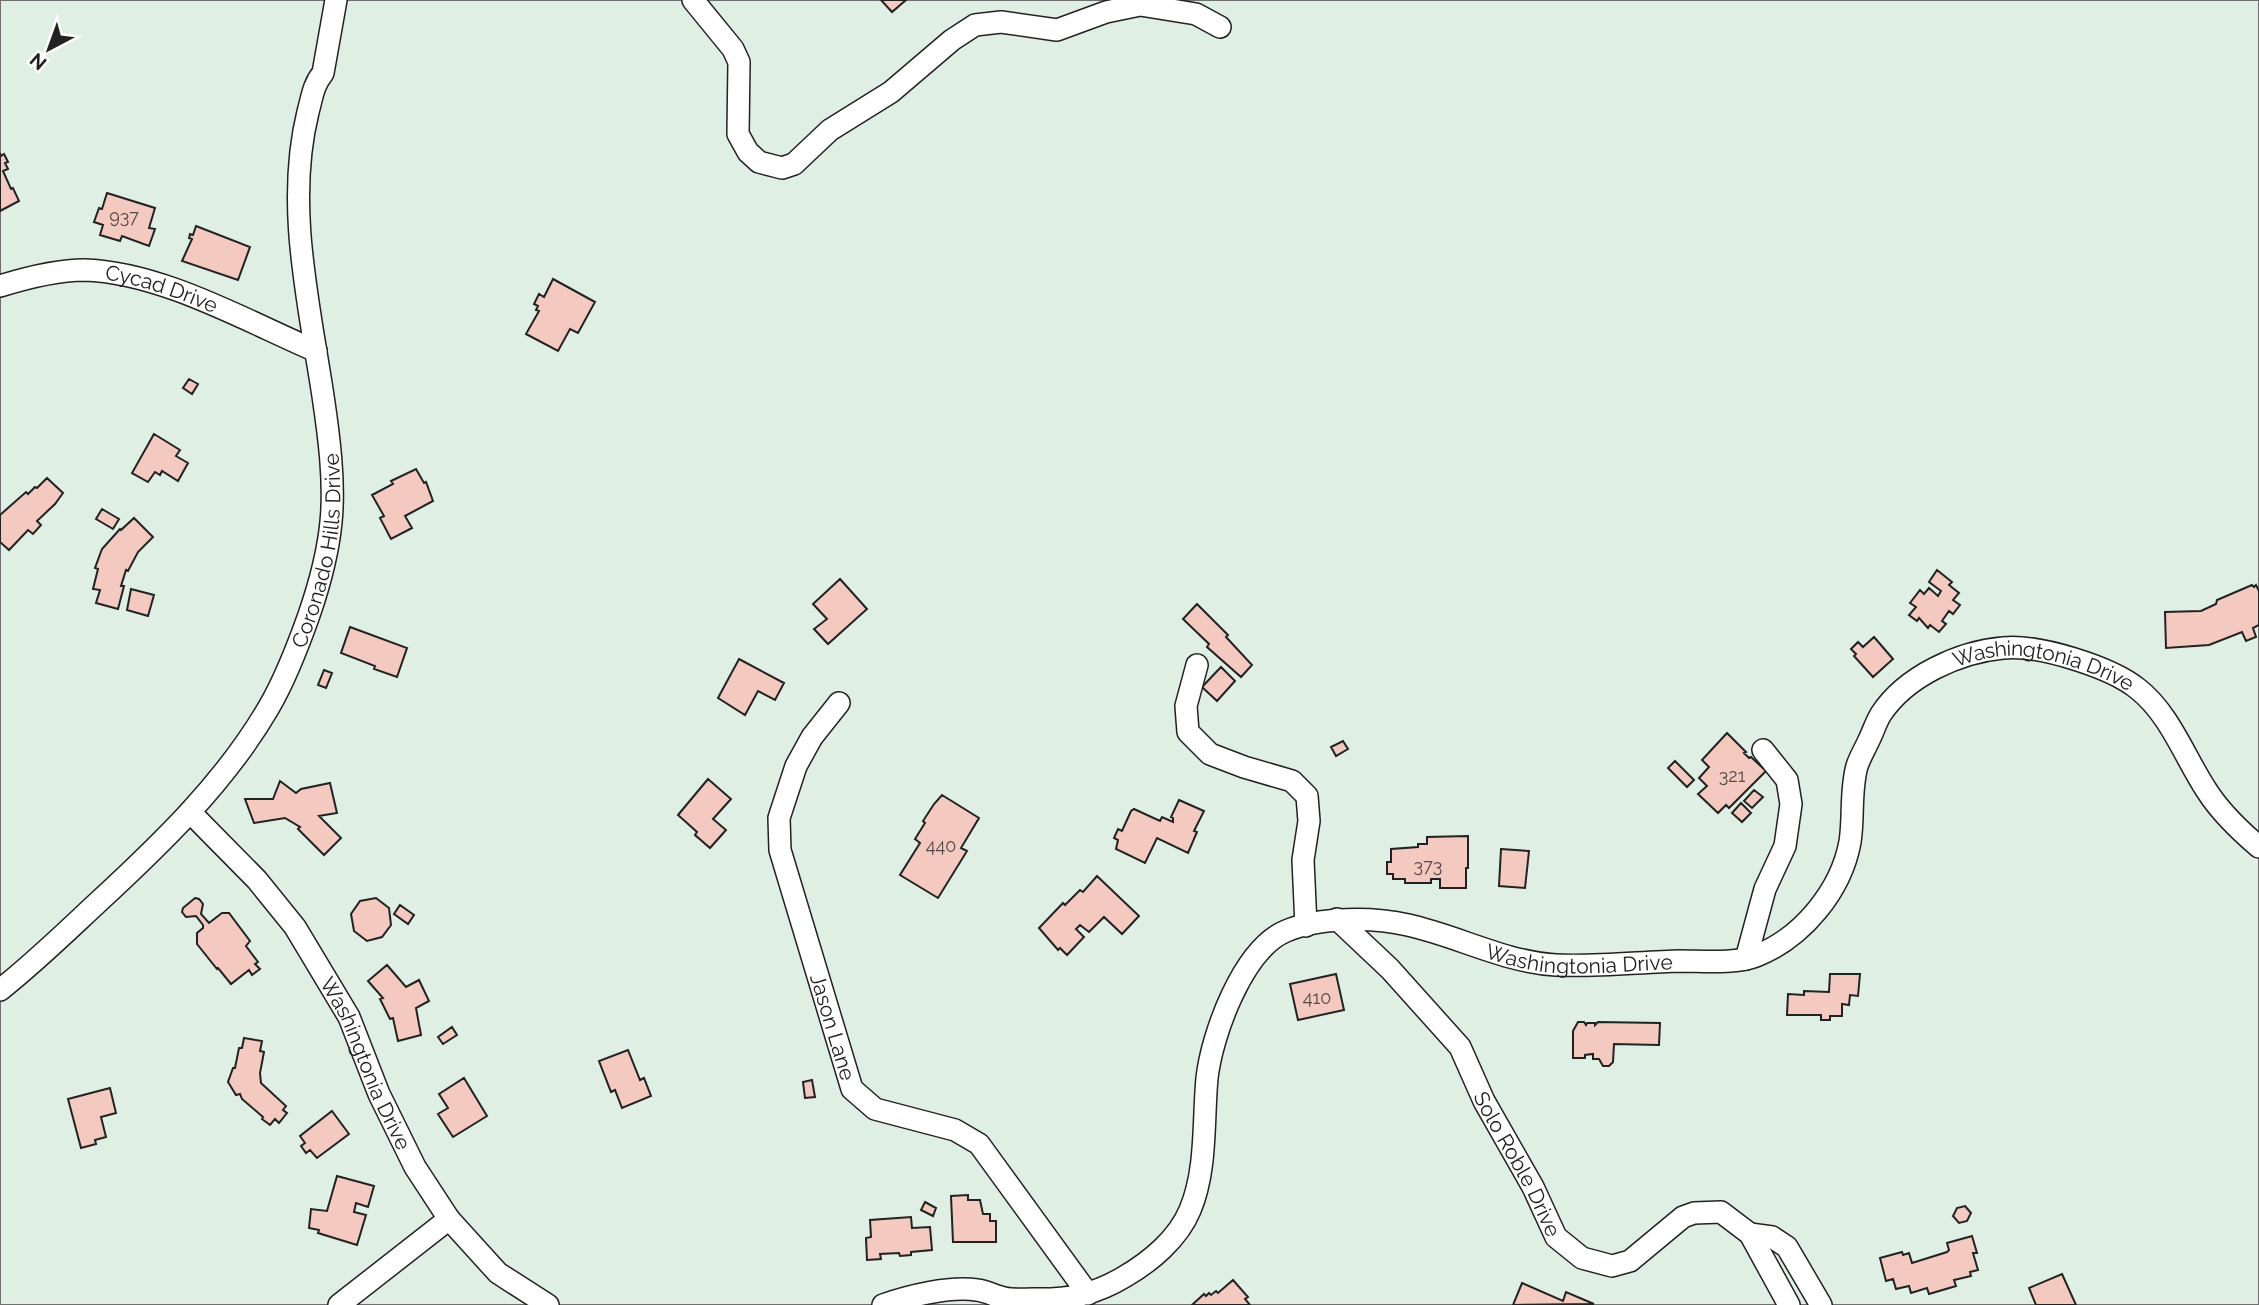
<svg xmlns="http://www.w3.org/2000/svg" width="2259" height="1305" font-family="Raleway,sans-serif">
  <rect width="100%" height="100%" fill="#fff"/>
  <path fill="#e0efe3" stroke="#6f6f6f" stroke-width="2" d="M 0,0 L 2259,0 L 2259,1305 L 0,1305 Z"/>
  <path fill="#f3c9c0" stroke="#222" stroke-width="2" d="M 881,0 L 906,0 L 892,12 Z
    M 0,153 L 1,156 L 4,154 L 8,162 L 5,163 L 8,169 L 3,171 L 11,189 L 13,188 L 19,201 L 0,211 Z
    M 107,193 L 155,208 L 149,228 L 155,229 L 149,246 L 122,236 L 120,241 L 100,235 L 103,225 L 94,222 L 99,208 L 102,209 Z
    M 196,226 L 250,247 L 238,280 L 182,261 L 192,239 L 189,238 L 190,234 L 193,235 Z
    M 553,279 L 595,302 L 578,333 L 570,329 L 558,351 L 526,334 L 539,311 L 536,310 L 538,306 L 534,304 L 539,294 L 544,297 Z
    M 189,379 L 198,384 L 192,394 L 183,388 Z
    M 154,434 L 180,450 L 176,456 L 188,463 L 178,481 L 162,471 L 160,475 L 155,472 L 148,482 L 132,473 Z
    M 416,469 L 424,483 L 426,482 L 433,501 L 405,516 L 412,528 L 391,539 L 380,518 L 384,516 L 372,495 L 393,484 L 391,481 Z
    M 47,478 L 63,493 L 55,504 L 37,521 L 41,525 L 33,534 L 28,530 L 9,550 L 0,542 L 0,515 L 26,492 L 28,494 L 35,487 L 37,488 Z
    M 102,509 L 119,519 L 113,529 L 96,519 Z
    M 134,518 L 153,537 L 138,552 L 128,571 L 126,570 L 121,586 L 124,586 L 118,609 L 96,603 L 100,590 L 93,589 L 98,569 L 95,568 L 102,549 L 120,529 L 121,530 Z
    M 1937,570 L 1952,582 L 1949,585 L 1959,593 L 1953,600 L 1960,605 L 1953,614 L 1949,611 L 1942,621 L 1946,624 L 1939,632 L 1930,625 L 1928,628 L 1919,618 L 1917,621 L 1909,615 L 1916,607 L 1910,603 L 1920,590 L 1924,594 L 1929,588 L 1938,596 L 1941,591 L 1929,582 Z
    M 840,579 L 867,609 L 828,644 L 814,629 L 827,619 L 813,604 Z
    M 2252,585 L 2254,587 L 2256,585 L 2259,591 L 2259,625 L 2253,628 L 2256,637 L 2246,641 L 2242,632 L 2209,645 L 2166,648 L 2165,612 L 2201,611 L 2216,604 L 2217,600 Z
    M 131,589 L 154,595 L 148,616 L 127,610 Z
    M 1197,604 L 1228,635 L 1226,637 L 1252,665 L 1241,677 L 1207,647 L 1209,644 L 1183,619 Z
    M 350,627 L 407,648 L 397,677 L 374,669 L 375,666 L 341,653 Z
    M 1874,637 L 1893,659 L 1873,677 L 1854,656 L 1856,654 L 1851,649 L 1858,642 L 1863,647 Z
    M 739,659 L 784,683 L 775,700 L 758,691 L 745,715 L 718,698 Z
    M 1221,667 L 1235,681 L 1217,701 L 1202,687 Z
    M 324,670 L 332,673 L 326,688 L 318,685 Z
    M 1727,733 L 1746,752 L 1744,753 L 1749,758 L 1751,757 L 1766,771 L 1729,808 L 1726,805 L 1718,813 L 1698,794 L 1707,786 L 1699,778 L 1709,767 L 1702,760 Z
    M 1343,741 L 1348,749 L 1336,756 L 1331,747 Z
    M 1675,761 L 1694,780 L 1687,787 L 1668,768 Z
    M 708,779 L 731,799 L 713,819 L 726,830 L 710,848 L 695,835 L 697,832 L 678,815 Z
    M 280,781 L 296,793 L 301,789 L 330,783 L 337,813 L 319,816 L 341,838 L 324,855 L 298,829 L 300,827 L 285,818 L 254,823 L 245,799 L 273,799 Z
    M 1754,790 L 1763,797 L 1752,808 L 1744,801 Z
    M 942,795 L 979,818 L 961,848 L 967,851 L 938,898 L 900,875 L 920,843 L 915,839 L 925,823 L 923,821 L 934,804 Z
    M 1179,800 L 1204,811 L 1194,831 L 1197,832 L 1188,853 L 1157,838 L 1145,863 L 1116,849 L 1118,840 L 1114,838 L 1118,829 L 1122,831 L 1131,811 L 1134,809 L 1160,821 L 1162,817 L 1173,822 L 1173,818 L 1171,817 Z
    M 1741,803 L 1751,813 L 1742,822 L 1732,813 Z
    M 1468,836 L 1468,868 L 1466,868 L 1466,888 L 1440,888 L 1440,879 L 1431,879 L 1431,883 L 1405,883 L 1405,879 L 1393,879 L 1393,874 L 1387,874 L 1387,862 L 1391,862 L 1391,849 L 1418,847 L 1418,844 L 1427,844 L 1427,837 Z
    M 1501,849 L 1529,851 L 1525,888 L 1499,886 Z
    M 1097,876 L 1139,916 L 1122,934 L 1104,917 L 1089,932 L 1080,925 L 1076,929 L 1084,937 L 1067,955 L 1060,948 L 1058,950 L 1039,928 L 1063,903 L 1065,905 L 1080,890 L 1083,892 Z
    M 195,898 L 199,899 L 203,904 L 201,914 L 209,923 L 222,913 L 229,913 L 250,941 L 246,946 L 258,962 L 255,964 L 260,969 L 252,975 L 249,970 L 231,984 L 218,968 L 217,969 L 197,944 L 197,933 L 203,928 L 203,925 L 196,916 L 186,917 L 182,912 L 183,908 Z
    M 376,898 L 389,908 L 391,925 L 382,937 L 367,941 L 354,931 L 351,914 L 360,901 Z
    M 400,905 L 414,915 L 408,924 L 394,914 Z
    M 387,965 L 406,987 L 419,980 L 429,1001 L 416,1008 L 421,1035 L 398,1041 L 393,1018 L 390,1019 L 380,999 L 383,998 L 368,981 Z
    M 1336,974 L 1344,1010 L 1298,1020 L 1290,984 Z
    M 1830,974 L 1860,974 L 1858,996 L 1850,995 L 1849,1005 L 1842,1004 L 1842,1016 L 1830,1016 L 1830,1020 L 1821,1020 L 1821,1015 L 1787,1015 L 1788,994 L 1804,995 L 1804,991 L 1829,992 Z
    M 1578,1022 L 1584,1022 L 1586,1025 L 1587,1023 L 1595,1023 L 1595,1025 L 1598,1022 L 1660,1023 L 1659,1045 L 1614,1044 L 1613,1062 L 1609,1066 L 1603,1066 L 1599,1059 L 1593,1059 L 1593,1054 L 1585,1055 L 1585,1058 L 1573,1058 L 1573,1031 Z
    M 452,1027 L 457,1035 L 443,1044 L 438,1037 Z
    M 244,1038 L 262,1041 L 260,1051 L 264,1052 L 260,1073 L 261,1083 L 286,1106 L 283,1110 L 287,1113 L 279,1123 L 275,1119 L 270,1125 L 262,1119 L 263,1117 L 242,1099 L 240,1094 L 236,1095 L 228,1082 L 233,1068 L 235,1068 L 239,1048 L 242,1048 Z
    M 628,1050 L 640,1080 L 644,1078 L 651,1096 L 622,1108 L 615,1090 L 611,1092 L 599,1061 Z
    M 464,1078 L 487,1116 L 453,1137 L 438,1114 L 448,1108 L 439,1094 Z
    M 812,1080 L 815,1097 L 805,1098 L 803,1082 Z
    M 110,1088 L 116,1113 L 101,1117 L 106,1137 L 95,1140 L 96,1144 L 81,1148 L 68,1099 Z
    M 332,1111 L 349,1134 L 317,1158 L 310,1150 L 306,1153 L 301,1146 L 305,1143 L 300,1136 Z
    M 337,1176 L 374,1186 L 368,1207 L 356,1203 L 354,1212 L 366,1215 L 357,1245 L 318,1233 L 319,1230 L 309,1228 L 311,1209 L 327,1211 Z
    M 968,1195 L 968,1200 L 980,1200 L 983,1214 L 990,1214 L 990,1221 L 996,1221 L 996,1242 L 953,1242 L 951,1196 Z
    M 925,1202 L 936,1208 L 933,1216 L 921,1210 Z
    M 1965,1206 L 1971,1213 L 1967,1221 L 1959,1223 L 1953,1216 L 1957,1208 Z
    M 911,1217 L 912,1228 L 930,1227 L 932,1250 L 911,1252 L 911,1255 L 900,1256 L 899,1253 L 880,1254 L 881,1259 L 867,1260 L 866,1238 L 871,1237 L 870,1220 Z
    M 1972,1236 L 1977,1253 L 1973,1253 L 1978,1270 L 1970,1272 L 1971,1276 L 1954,1280 L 1956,1286 L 1929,1294 L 1927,1288 L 1911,1293 L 1909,1286 L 1896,1289 L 1893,1279 L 1886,1281 L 1880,1258 L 1902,1252 L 1903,1255 L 1909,1253 L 1912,1263 L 1947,1252 L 1949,1250 L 1947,1243 Z
    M 2062,1274 L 2076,1305 L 2036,1305 L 2029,1288 Z
    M 1233,1280 L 1248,1297 L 1245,1299 L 1250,1305 L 1192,1305 L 1204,1294 L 1206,1296 L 1209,1293 L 1211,1295 L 1216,1291 L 1218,1293 Z
    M 1522,1283 L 1563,1301 L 1566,1292 L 1594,1304 L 1513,1305 Z"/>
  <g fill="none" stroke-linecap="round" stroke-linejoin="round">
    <defs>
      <g id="minor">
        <path d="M 693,0 L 733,49 L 739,62 L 738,134 L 748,152 L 759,162 L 782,168 L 794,164 L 830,130 L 891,92 L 952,40 L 975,25 L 1001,22 L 1057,30 L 1106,12 L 1140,5 L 1196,14 L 1220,27"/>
        <path id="s1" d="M 0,286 C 26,278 57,270 84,270 C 161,272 246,321 316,351"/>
        <path d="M 1197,665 L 1186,706 L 1188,732 L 1210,754 L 1244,767 L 1292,781 L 1307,796 L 1309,821 L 1303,860 L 1306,926"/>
        <path id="s2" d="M 839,703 L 812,737 L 796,766 L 779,818 L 780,850 L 852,1089 L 875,1109 L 955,1130 L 979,1144 L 1088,1294"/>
        <path id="s3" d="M 190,812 L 257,880 L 295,927 L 349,1017 L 379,1094 L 415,1167 L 449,1219 L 498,1273 L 548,1305"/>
        <path id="s4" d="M 1337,919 L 1390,969 L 1460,1047 L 1484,1101 L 1533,1187 L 1556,1237 L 1582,1258 L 1612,1266 L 1630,1261 L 1683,1217 L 1694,1213 L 1721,1212 L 1750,1234 L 1789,1305"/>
        <path d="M 1746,959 L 1765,889 L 1785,846 L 1791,804 L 1787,780 L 1763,750"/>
        <path id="s5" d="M 0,990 C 33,964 64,934 95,905 C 159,846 225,783 269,707 C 286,678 298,646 309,615 C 319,586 328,553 331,522 C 335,482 329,436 323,396 C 309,303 285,205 308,112 C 312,98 313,85 323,73 L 336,0"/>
        <path d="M 1750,1234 L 1772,1237 L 1787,1247 L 1821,1305"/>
        <path d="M 339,1305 L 449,1219"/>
        <path id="s6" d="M 883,1305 C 909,1296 949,1286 977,1290 C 986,1291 995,1296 1004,1298 C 1013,1300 1023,1299 1033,1299 C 1067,1300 1094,1295 1124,1277 C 1150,1262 1178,1239 1190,1210 C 1207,1170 1203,1121 1207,1078 C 1212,1034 1243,949 1286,931 C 1319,917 1373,917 1408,925 C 1458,936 1504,962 1556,965 C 1595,967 1641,962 1680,961 C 1702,961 1736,964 1756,956 C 1802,938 1841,891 1850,842 C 1854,817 1850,791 1857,766 C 1860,757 1865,749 1869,740 C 1873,732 1876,722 1881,714 C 1906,676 1959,652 2003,648 C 2038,644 2111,667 2138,689 C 2170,714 2185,758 2207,791 C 2221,813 2239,830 2259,847"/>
      </g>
    </defs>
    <use href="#minor" stroke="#222" stroke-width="24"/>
    <use href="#minor" stroke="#fff" stroke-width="21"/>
  </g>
  <g text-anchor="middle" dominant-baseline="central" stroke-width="5" stroke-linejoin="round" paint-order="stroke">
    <g font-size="18" fill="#564c4a">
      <text x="124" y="216">937</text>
      <text x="1732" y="775">321</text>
      <text x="941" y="845">440</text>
      <text x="1428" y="865">373</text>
      <text x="1317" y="997">410</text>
    </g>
    <g font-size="21" fill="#222" stroke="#fff">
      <text stroke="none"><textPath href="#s1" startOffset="166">Cycad Drive</textPath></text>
      <text stroke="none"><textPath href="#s5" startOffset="558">Coronado Hills Drive</textPath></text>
      <text stroke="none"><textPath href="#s6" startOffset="1601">Washingtonia Drive</textPath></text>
      <text stroke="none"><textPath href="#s6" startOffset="950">Washingtonia Drive</textPath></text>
      <text stroke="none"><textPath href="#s2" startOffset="348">Jason Lane</textPath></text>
      <text stroke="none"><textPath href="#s3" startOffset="310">Washingtonia Drive</textPath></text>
      <text stroke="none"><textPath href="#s4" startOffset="308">Solo Roble Drive</textPath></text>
    </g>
  </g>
  <g transform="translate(49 49) rotate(221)" stroke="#ffffff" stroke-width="5" paint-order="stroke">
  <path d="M0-5L12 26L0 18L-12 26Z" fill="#222222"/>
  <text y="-10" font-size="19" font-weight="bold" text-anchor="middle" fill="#222222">N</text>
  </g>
</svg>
